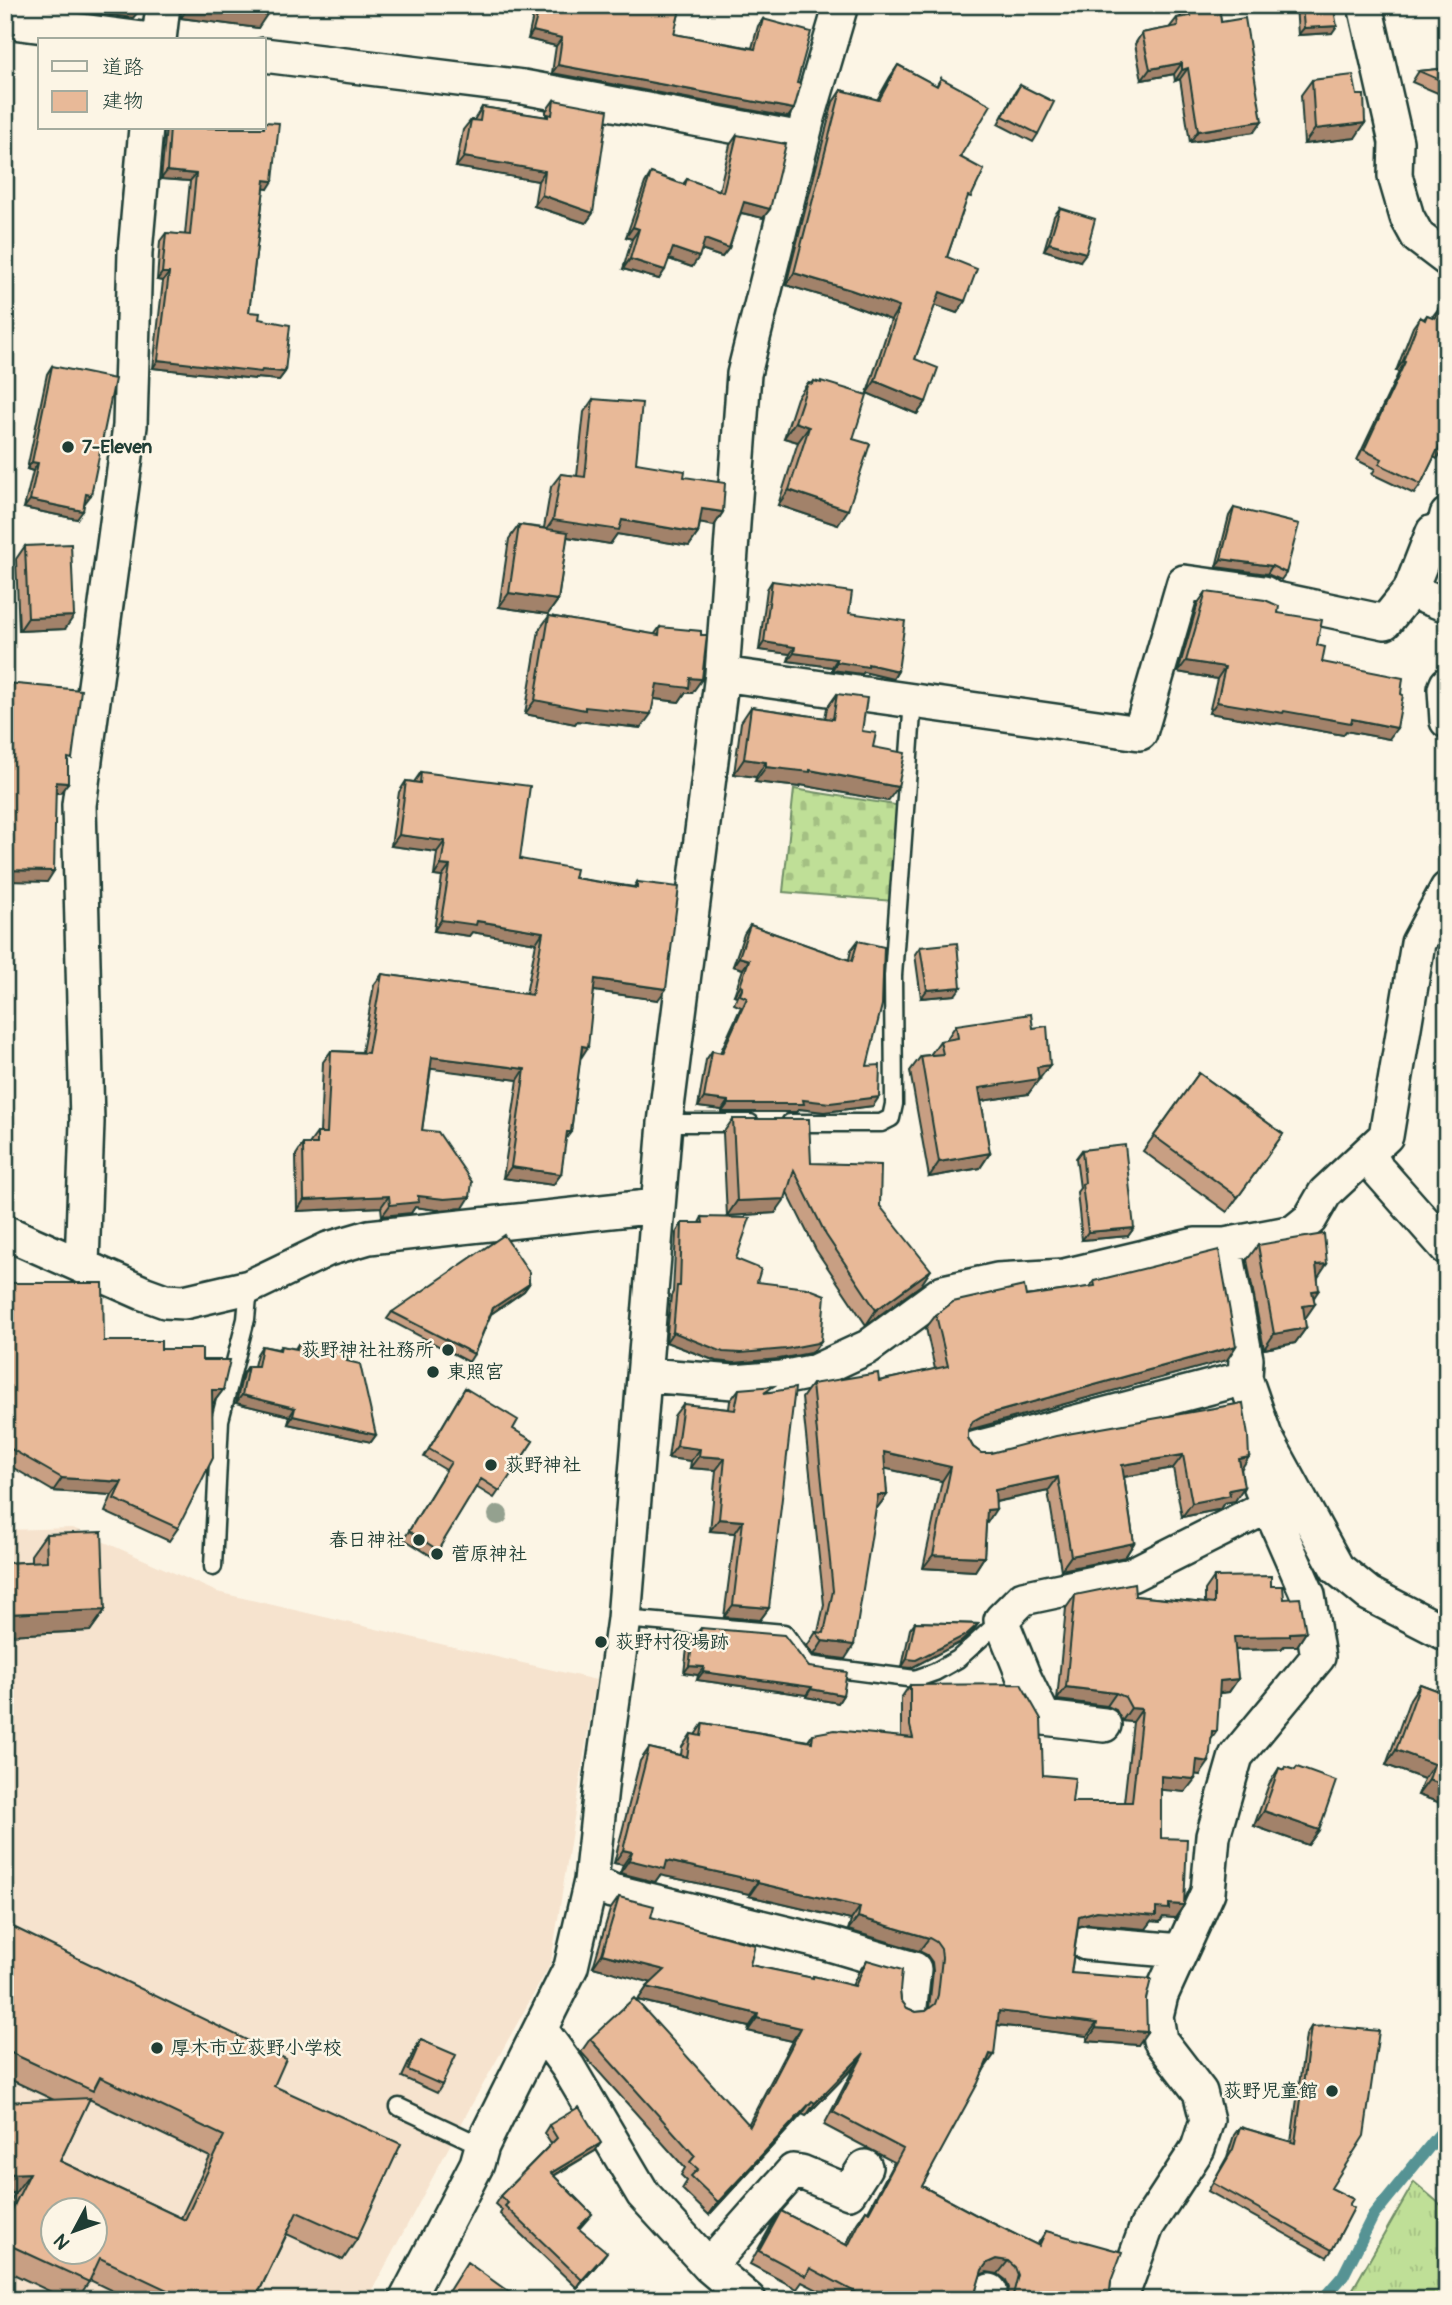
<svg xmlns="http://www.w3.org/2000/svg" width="1452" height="2305" font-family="Pangolin,'Klee One',sans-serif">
  <defs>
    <pattern id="grass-tufts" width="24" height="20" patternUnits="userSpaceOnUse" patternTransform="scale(1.75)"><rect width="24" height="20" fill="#bfdf97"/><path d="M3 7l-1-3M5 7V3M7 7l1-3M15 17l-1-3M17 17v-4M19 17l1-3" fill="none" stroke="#a4c083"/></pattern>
    <pattern id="cemetery-stones" width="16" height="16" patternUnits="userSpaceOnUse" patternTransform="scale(1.75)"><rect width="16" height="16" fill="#bfdf97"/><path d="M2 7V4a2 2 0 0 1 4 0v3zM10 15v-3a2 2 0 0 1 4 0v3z" fill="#a4c083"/></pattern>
  </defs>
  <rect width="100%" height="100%" fill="#fcf5e5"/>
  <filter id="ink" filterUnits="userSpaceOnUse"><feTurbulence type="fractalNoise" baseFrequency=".0143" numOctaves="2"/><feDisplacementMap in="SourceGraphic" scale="14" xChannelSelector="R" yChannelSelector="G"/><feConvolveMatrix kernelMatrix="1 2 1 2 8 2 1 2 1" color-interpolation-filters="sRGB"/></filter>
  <g filter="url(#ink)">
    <path fill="#f6e3ce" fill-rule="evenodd" d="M 73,1528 L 217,1592 L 596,1680 L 551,1963 L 471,2106 L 367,2300 L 5,2300 L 5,1530 ZM 52,2210 L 94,2210 L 94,2252 L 52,2252 Z"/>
    <path fill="url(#grass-tufts)" stroke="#6f8e66" stroke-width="2" d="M 1414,2182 L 1447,2210 L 1447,2300 L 1343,2300 L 1350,2294 Z"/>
    <path fill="url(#cemetery-stones)" stroke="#6f8e66" stroke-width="2" d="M 794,789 L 902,806 L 893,901 L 783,892 Z"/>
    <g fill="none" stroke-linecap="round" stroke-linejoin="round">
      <path stroke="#569394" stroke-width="12" d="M 1322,2300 L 1343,2276 L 1373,2216 L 1447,2125"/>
      <defs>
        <path id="service" d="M 665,1123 L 750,1123
          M 790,1123 L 881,1123 L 891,1118 L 894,1104 L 893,976 L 913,700
          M 213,1567 L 220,1420 L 246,1319 L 249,1287
          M 624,1619 L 784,1633 L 808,1665 L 915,1679 L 935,1672 L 958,1659 L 1001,1620
          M 399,2107 L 482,2146"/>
        <path id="minor" d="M 1365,5 L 1396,142 L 1395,176 L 1407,217 L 1418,237 L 1447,259
          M 5,21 L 151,40
          M 159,40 L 163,5
          M 264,55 L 523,87 L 802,139
          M 1410,591 L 1447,605
          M 722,674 L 1140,733 L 1184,582 L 1264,593 L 1271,598 L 1385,622 L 1410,591 L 1433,532 L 1443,530 L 1447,515
          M 1447,684 L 1445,689 L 1447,721
          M 1369,1154 L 1378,1170 L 1447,1248
          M 5,1232 L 143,1293 L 165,1301 L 184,1302 L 249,1287 L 328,1249 L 369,1237 L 657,1206
          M 82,1264 L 87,1122 L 79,805 L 130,426 L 135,252 L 146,128
          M 646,1375 L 734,1382 L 782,1378 L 816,1371 L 868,1347 L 943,1292 L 997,1280 L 1064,1276 L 1195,1245 L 1225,1245 L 1294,1232 L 1310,1219 L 1325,1193 L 1386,1136 L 1418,943 L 1447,889
          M 1265,1436 L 1337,1568 L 1369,1594 L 1447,1634
          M 977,1448 L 1245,1378
          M 1104,1725 L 1044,1718 L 1023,1675 L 1001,1620 L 1023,1598 L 1131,1575 L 1268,1506
          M 591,1881 L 612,1891 L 826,1943 L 914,1969 L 910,2006
          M 1086,1943 L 1181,1951
          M 541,2030 L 568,2067 L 643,2194 L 709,2266 L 749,2300
          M 709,2266 L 793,2171 L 801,2172 L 849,2192 L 865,2167
          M 406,2300 L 477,2164 L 482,2146 L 571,1967 L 591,1881 L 602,1778 L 624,1619 L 665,1123 L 722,674 L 744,374 L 807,121 L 841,5
          M 986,2300 L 990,2291
          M 1120,2300 L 1147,2226 L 1198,2148 L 1207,2120 L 1200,2092 L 1160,2040 L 1156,2016 L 1161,1995 L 1208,1892 L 1213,1836 L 1236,1756 L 1318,1657 L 1308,1595 L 1261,1488 L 1257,1453 L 1265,1436 L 1245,1378 L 1246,1359 L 1225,1245"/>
      </defs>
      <use href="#service" stroke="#1f3d34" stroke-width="21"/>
      <use href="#minor" stroke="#1f3d34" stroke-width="38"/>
      <use href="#service" stroke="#fcf5e5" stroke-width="16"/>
      <use href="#minor" stroke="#fcf5e5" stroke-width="33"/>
    </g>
    <circle fill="#94a18f" cx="498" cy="1515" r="10"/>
    <path fill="#c89f83" stroke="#1f3d34" stroke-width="2" fill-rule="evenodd" d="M 181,5 L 269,5 L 258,28 L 181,18 Z
      M 537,5 L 681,5 L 674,34 L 752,48 L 758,26 L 763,19 L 788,117 L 552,73 L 556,46 L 528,39 L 535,7 Z
      M 1178,5 L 1219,5 L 1221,22 L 1254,132 L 1190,142 L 1180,79 L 1175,81 L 1174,74 L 1142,80 L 1135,44 L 1142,33 L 1169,28 L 1177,18 L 1181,17 Z
      M 1296,5 L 1333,5 L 1332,33 L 1298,35 Z
      M 898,65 L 936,86 L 941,78 L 960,157 L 965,204 L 947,257 L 965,301 L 957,313 L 935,305 L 915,359 L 926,402 L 917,414 L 867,393 L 891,320 L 843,302 L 786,285 L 833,102 L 841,90 L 877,100 L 890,77 Z
      M 1447,68 L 1447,97 L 1412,82 L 1419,71 Z
      M 1312,80 L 1357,95 L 1355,138 L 1304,144 L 1301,95 Z
      M 1020,85 L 1038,134 L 1033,142 L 998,124 L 1015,92 Z
      M 554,100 L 593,213 L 586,223 L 534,206 L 538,181 L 456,167 L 463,130 L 471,120 L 474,120 L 482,107 L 546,117 L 546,111 Z
      M 166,128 L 264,128 L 268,189 L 264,188 L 249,312 L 259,319 L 285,372 L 279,380 L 257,378 L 256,379 L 153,368 L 163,281 L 157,280 L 160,241 L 166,233 L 185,235 L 190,181 L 161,179 Z
      M 737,135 L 770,209 L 763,218 L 741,213 L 729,248 L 722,257 L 701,250 L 692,267 L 669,259 L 659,279 L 623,269 L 632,239 L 626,237 L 645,183 L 651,173 L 683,184 L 687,179 L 719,191 L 730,145 Z
      M 1060,208 L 1080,261 L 1044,250 L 1054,216 Z
      M 1438,309 L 1444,449 L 1437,459 L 1434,457 L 1421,484 L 1414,494 L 1372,474 L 1375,469 L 1357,460 L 1399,372 L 1396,371 L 1413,327 L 1420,317 L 1424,319 L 1427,315 L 1432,317 Z
      M 52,366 L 91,495 L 84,502 L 77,519 L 24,508 L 33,471 L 27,469 L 47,374 Z
      M 814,381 L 853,439 L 838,525 L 778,505 L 798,442 L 784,438 L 797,398 L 808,383 L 812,384 Z
      M 593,399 L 636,463 L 684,477 L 723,512 L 714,526 L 700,523 L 698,533 L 689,546 L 617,534 L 610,544 L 567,537 L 558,600 L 548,614 L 499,607 L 509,539 L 519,525 L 544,528 L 551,487 L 561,474 L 577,476 L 584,412 Z
      M 1234,508 L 1286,573 L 1281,580 L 1267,574 L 1216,567 L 1229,516 Z
      M 25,546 L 65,629 L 19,631 L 16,559 Z
      M 772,581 L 849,613 L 898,671 L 893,679 L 864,672 L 862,674 L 832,670 L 832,667 L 788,661 L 790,654 L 759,650 L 767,589 Z
      M 1206,592 L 1278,613 L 1317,645 L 1322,662 L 1389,739 L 1346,731 L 1343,735 L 1277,723 L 1275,724 L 1209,713 L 1217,679 L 1178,672 L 1198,603 Z
      M 549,616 L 654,635 L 660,627 L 692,693 L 685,693 L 679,702 L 654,699 L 641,728 L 577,721 L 575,724 L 525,714 L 539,630 Z
      M 837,694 L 873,747 L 888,801 L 801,785 L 800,787 L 755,782 L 756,777 L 734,774 L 741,722 L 751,707 L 825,718 L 827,708 Z
      M 421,772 L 520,859 L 574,878 L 634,887 L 637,882 L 658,1000 L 594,991 L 580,1058 L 571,1132 L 565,1140 L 561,1174 L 553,1185 L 503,1178 L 518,1080 L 431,1068 L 422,1130 L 463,1208 L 437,1210 L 415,1207 L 411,1213 L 382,1216 L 381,1207 L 297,1211 L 296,1155 L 303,1144 L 309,1144 L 317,1133 L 320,1133 L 323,1062 L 331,1051 L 362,1052 L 374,985 L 382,974 L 526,994 L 536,943 L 472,932 L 469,936 L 434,931 L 442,877 L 434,876 L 437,852 L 391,846 L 399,792 L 406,781 L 414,782 Z
      M 750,925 L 849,960 L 851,950 L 858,941 L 867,1066 L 873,1106 L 824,1112 L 800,1109 L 797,1112 L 722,1112 L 722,1110 L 698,1107 L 706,1060 L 712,1051 L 720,1053 L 741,1007 L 734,1004 L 737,996 L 734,995 L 743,969 L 733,966 L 744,934 Z
      M 920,947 L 955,995 L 921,998 L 915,954 Z
      M 956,1025 L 1040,1079 L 1038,1080 L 1028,1094 L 981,1101 L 990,1153 L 980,1168 L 929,1177 L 910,1071 L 921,1056 L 930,1055 L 940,1041 L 946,1040 Z
      M 1199,1073 L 1283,1134 L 1227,1212 L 1143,1151 Z
      M 733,1119 L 811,1163 L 880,1206 L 921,1285 L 866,1325 L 816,1250 L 787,1192 L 775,1213 L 727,1216 L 723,1133 Z
      M 1082,1150 L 1134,1228 L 1128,1236 L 1082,1240 L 1077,1192 L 1080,1188 L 1076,1158 Z
      M 702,1217 L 736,1259 L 814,1351 L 810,1353 L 779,1359 L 734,1363 L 716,1361 L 666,1342 L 671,1296 L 673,1292 L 676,1233 L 682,1223 L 699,1223 Z
      M 1258,1245 L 1318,1278 L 1314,1298 L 1304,1319 L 1306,1328 L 1295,1343 L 1264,1349 L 1247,1260 Z
      M 1094,1281 L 1236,1346 L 1227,1360 L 972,1429 L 968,1432 L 968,1438 L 973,1447 L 981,1453 L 991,1453 L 1243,1403 L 1241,1469 L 1235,1501 L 1224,1503 L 1220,1509 L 1217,1510 L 1182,1517 L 1173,1468 L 1124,1477 L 1134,1543 L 1125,1557 L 1061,1570 L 1048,1491 L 996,1502 L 986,1523 L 984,1557 L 975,1571 L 923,1568 L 942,1481 L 885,1468 L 887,1495 L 877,1508 L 876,1508 L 845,1659 L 814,1655 L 807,1646 L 816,1632 L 818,1632 L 824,1605 L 802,1398 L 812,1384 L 879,1381 L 935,1369 L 926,1328 L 936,1315 L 1026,1296 L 1089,1287 Z
      M 5,1283 L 104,1341 L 161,1349 L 202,1360 L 223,1390 L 213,1403 L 212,1403 L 178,1528 L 169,1541 L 105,1512 L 112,1495 L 53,1491 L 5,1463 Z
      M 529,1284 L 524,1291 L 491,1314 L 474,1354 L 469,1362 L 387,1319 L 392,1312 Z
      M 298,1344 L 347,1361 L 376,1435 L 371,1442 L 288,1424 L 290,1416 L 236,1403 L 243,1374 L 248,1366 L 254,1366 L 257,1354 L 262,1346 L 278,1349 L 281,1346 L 295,1349 Z
      M 465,1388 L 513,1429 L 533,1441 L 494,1498 L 476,1487 L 433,1557 L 404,1539 L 446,1470 L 424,1457 Z
      M 739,1389 L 770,1392 L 769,1608 L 760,1620 L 724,1617 L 735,1533 L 710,1531 L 716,1470 L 690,1468 L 691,1461 L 668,1458 L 674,1416 L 683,1404 L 729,1409 L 730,1401 Z
      M 46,1534 L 105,1610 L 90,1631 L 5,1635 L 5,1563 L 31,1562 L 31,1555 Z
      M 1214,1577 L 1271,1586 L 1284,1599 L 1306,1632 L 1297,1646 L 1284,1646 L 1281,1649 L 1235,1650 L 1238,1679 L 1229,1692 L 1219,1693 L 1211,1739 L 1200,1775 L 1195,1774 L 1185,1792 L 1161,1789 L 1161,1838 L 1184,1905 L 1175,1918 L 1163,1917 L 1160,1922 L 1152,1921 L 1146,1929 L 1088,1924 L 1078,1927 L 1071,1973 L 1146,1999 L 1138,2045 L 1087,2041 L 1087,2036 L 997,2025 L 985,2068 L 922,2186 L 978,2216 L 1037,2245 L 1046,2231 L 1111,2281 L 1110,2291 L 1115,2300 L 1006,2300 L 1009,2288 L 1006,2280 L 998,2274 L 987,2272 L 980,2275 L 976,2290 L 981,2300 L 837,2300 L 802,2282 L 797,2289 L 750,2264 L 772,2224 L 781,2211 L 846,2245 L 857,2223 L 866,2210 L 868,2211 L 894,2162 L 824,2125 L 855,2066 L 806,2116 L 802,2114 L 709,2215 L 682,2189 L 687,2181 L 681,2175 L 685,2168 L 581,2052 L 590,2039 L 748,2125 L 792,2041 L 748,2031 L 749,2027 L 638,2000 L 647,1987 L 652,1982 L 593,1967 L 610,1910 L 619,1897 L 651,1917 L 750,1965 L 812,1978 L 813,1976 L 852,1986 L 858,1973 L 867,1960 L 900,1991 L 901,2000 L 907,2008 L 916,2012 L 926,2011 L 929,2008 L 933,1971 L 932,1962 L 927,1955 L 919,1951 L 848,1930 L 851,1920 L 749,1896 L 749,1894 L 660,1875 L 655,1882 L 620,1873 L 623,1865 L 614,1863 L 640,1761 L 649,1748 L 681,1755 L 682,1747 L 691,1734 L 695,1735 L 703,1723 L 808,1741 L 813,1734 L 901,1737 L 901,1698 L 910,1685 L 1043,1775 L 1072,1802 L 1124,1802 L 1133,1722 L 1122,1721 L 1116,1710 L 1107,1706 L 1057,1700 L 1066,1608 L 1075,1595 L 1135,1596 L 1205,1603 L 1205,1590 Z
      M 915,1622 L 978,1624 L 972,1632 L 961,1642 L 911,1668 L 902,1667 L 910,1629 Z
      M 701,1628 L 809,1667 L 843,1695 L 838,1703 L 806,1697 L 806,1695 L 697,1680 L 698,1675 L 684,1673 L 688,1641 L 694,1633 L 696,1634 Z
      M 1420,1684 L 1447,1694 L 1447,1834 L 1438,1802 L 1418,1795 L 1424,1779 L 1386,1765 L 1410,1699 Z
      M 1285,1767 L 1294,1770 L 1297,1767 L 1319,1830 L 1308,1845 L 1254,1826 L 1269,1784 L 1279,1768 L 1283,1770 Z
      M 5,1923 L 274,2086 L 357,2239 L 343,2260 L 287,2234 L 255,2300 L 131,2300 L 90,2280 L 77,2300 L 68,2300 L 5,2270 L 5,2214 L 15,2193 L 54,2100 L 5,2077 ZM 89,2099 L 210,2157 L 181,2218 L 60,2161 Z
      M 1311,2027 L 1331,2188 L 1349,2205 L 1332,2250 L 1327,2257 L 1208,2191 L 1227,2157 L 1234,2135 L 1240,2127 L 1291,2142 L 1306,2035 Z
      M 421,2040 L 442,2085 L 437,2093 L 402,2077 L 416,2047 Z
      M 549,2125 L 595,2151 L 554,2176 L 592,2214 L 579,2229 L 601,2260 L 577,2288 L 500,2214 L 502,2210 L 495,2204 L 500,2196 L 551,2144 L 544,2133 Z"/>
    <path fill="#a2826a" stroke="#1f3d34" stroke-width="2" d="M 74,5 L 148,5 L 143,13 L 138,12 L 133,18 L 70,10 Z
      M 190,5 L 206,5 L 268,13 L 258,28 L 181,18 Z
      M 1337,26 L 1332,33 L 1298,35 L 1304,28 Z
      M 533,31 L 562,38 L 556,46 L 528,39 Z
      M 1182,63 L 1174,74 L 1142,80 L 1150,69 Z
      M 558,65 L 794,109 L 788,117 L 552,73 Z
      M 1188,68 L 1180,79 L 1175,81 L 1182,70 Z
      M 1262,121 L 1254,132 L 1190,142 L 1198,131 Z
      M 1365,123 L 1355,138 L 1304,144 L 1315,129 Z
      M 464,157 L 545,171 L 538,181 L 456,167 Z
      M 167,171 L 196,174 L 190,181 L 161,179 Z
      M 265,180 L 273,181 L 268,189 L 260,188 Z
      M 542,195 L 593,213 L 586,223 L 534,206 Z
      M 744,202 L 770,209 L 763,218 L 738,212 Z
      M 633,227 L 639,229 L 632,239 L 626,237 Z
      M 705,239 L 729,248 L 722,257 L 698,249 Z
      M 1049,243 L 1086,253 L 1080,261 L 1044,250 Z
      M 673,248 L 699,257 L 692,267 L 666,258 Z
      M 630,259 L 665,270 L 659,279 L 623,269 Z
      M 162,273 L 169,273 L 163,281 L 157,280 Z
      M 794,273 L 851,290 L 899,307 L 891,320 L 843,302 L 786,285 Z
      M 940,292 L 965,301 L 957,313 L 931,304 Z
      M 158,360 L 262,370 L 285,372 L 279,380 L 257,378 L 256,379 L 153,368 Z
      M 1403,361 L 1405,362 L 1399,372 L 1396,371 Z
      M 875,381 L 926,402 L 917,414 L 867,393 Z
      M 795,422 L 809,427 L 798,442 L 784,438 Z
      M 32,462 L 38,463 L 33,471 L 27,469 Z
      M 789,490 L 848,510 L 838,525 L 778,505 Z
      M 86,494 L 91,495 L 85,503 L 80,502 Z
      M 30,500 L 83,511 L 77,519 L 24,508 Z
      M 702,509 L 723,512 L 714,526 L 693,522 Z
      M 553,520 L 622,520 L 698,533 L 689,546 L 617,534 L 610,544 L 544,533 Z
      M 1221,559 L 1272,566 L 1267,574 L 1216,567 Z
      M 509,593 L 558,600 L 548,614 L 499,607 Z
      M 74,616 L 65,629 L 19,631 L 28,618 Z
      M 764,642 L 795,647 L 790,654 L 759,650 Z
      M 794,653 L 837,659 L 832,667 L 788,661 Z
      M 1186,661 L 1225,667 L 1217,679 L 1178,672 Z
      M 837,662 L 868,664 L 898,671 L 893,679 L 864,672 L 862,674 L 832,670 Z
      M 690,678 L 702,679 L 692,693 L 685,693 L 679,702 L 648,698 L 657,684 Z
      M 535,700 L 651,714 L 641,728 L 577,721 L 575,724 L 525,714 Z
      M 1217,702 L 1352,719 L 1397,728 L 1389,739 L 1346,731 L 1343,735 L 1277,723 L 1275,724 L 1209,713 Z
      M 744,759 L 766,762 L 756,777 L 734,774 Z
      M 766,767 L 810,770 L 898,787 L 888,801 L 801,785 L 800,787 L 755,782 Z
      M 56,782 L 68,783 L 60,793 L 49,793 Z
      M 399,835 L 445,841 L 437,852 L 391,846 Z
      M 441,865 L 450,866 L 442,877 L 434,876 Z
      M 5,870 L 54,871 L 47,882 L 5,881 Z
      M 441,920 L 477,921 L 543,932 L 536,943 L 472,932 L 469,936 L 434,931 Z
      M 739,957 L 749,960 L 743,969 L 733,966 Z
      M 595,979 L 666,989 L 658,1000 L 588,990 Z
      M 740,986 L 743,987 L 737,996 L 734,995 Z
      M 961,987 L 955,995 L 921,998 L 927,990 Z
      M 582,1046 L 588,1047 L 581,1058 Z
      M 432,1057 L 525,1069 L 518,1080 L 425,1068 Z
      M 1050,1065 L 1028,1094 L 969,1103 L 979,1088 L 1037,1067 Z
      M 879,1097 L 873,1106 L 824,1112 L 800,1109 L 797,1112 L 722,1112 L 728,1104 L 803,1100 Z
      M 704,1098 L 728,1101 L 722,1110 L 698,1107 Z
      M 990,1153 L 980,1168 L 929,1177 L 939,1162 Z
      M 511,1167 L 561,1174 L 553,1185 L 503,1178 Z
      M 389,1196 L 381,1207 L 297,1211 L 304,1200 Z
      M 418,1196 L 470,1197 L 463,1208 L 437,1210 L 415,1207 L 411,1213 L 382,1216 L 390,1205 Z
      M 785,1199 L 775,1213 L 727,1216 L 737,1201 Z
      M 1134,1228 L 1128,1236 L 1082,1240 L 1088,1232 Z
      M 1327,1264 L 1317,1279 L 1316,1265 Z
      M 931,1270 L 921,1285 L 866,1325 L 876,1310 Z
      M 529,1284 L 524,1291 L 488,1316 L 493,1308 Z
      M 1319,1290 L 1309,1305 L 1315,1304 L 1304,1320 L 1292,1321 L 1312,1291 Z
      M 1306,1328 L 1295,1343 L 1264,1349 L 1274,1334 Z
      M 673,1332 L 821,1341 L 814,1351 L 810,1353 L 779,1359 L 734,1363 L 716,1361 L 666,1342 Z
      M 1236,1346 L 1227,1360 L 972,1429 L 963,1435 L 973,1421 L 982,1416 Z
      M 212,1390 L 223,1390 L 213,1403 L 203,1403 Z
      M 242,1395 L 295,1408 L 290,1416 L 236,1403 Z
      M 293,1416 L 376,1435 L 371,1442 L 288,1424 Z
      M 677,1446 L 700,1449 L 691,1461 L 668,1458 Z
      M 884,1452 L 951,1467 L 942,1481 L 874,1466 Z
      M 1183,1455 L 1173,1468 L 1112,1479 L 1122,1465 Z
      M 699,1456 L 725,1458 L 716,1470 L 690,1468 Z
      M 1249,1457 L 1240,1471 L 1239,1459 Z
      M 1058,1477 L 1048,1491 L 985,1504 L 995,1490 Z
      M 62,1478 L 122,1482 L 112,1495 L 53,1491 Z
      M 1244,1487 L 1235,1501 L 1224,1503 L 1220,1509 L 1217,1510 L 1182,1517 L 1192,1503 L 1229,1490 Z
      M 878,1495 L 887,1495 L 877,1508 L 868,1509 Z
      M 996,1509 L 987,1523 L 977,1524 L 987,1510 Z
      M 719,1519 L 743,1521 L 735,1533 L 710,1531 Z
      M 1134,1543 L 1125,1557 L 1061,1570 L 1071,1556 Z
      M 933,1555 L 984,1557 L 975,1571 L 923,1568 Z
      M 733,1605 L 769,1608 L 760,1620 L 724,1617 Z
      M 105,1610 L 90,1631 L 5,1635 L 5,1614 Z
      M 978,1624 L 972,1632 L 961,1642 L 911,1668 L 902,1667 L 907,1659 Z
      M 1306,1632 L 1297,1646 L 1284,1646 L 1281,1649 L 1225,1650 L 1234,1637 Z
      M 823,1641 L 854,1645 L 845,1659 L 814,1655 Z
      M 689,1666 L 704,1667 L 698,1675 L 684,1673 Z
      M 703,1672 L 812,1687 L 806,1695 L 697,1680 Z
      M 1238,1679 L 1229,1692 L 1211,1694 L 1220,1681 Z
      M 1066,1687 L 1116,1693 L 1107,1706 L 1057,1700 Z
      M 811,1689 L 843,1695 L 838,1703 L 806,1697 Z
      M 1131,1708 L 1142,1709 L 1133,1722 L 1122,1721 Z
      M 1212,1731 L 1217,1731 L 1208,1744 Z
      M 1396,1750 L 1434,1764 L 1424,1779 L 1386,1765 Z
      M 1197,1760 L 1209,1762 L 1200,1775 L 1187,1773 Z
      M 1161,1776 L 1195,1779 L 1185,1792 L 1152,1789 Z
      M 1429,1780 L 1447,1786 L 1447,1789 L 1438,1802 L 1418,1795 Z
      M 1264,1811 L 1319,1830 L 1308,1845 L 1254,1826 Z
      M 623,1850 L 632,1852 L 623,1865 L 614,1863 Z
      M 629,1860 L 667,1861 L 758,1881 L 749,1894 L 660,1875 L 655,1882 L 620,1873 Z
      M 758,1883 L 860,1907 L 851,1920 L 749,1896 Z
      M 1169,1904 L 1184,1905 L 1175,1918 L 1163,1917 L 1160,1922 L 1152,1921 L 1146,1929 L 1088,1924 L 1070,1929 L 1079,1916 L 1097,1911 L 1156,1908 Z
      M 858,1917 L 929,1938 L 919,1951 L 848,1930 Z
      M 602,1954 L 665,1970 L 656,1984 L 593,1967 Z
      M 647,1987 L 758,2014 L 749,2027 L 638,2000 Z
      M 999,2011 L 1097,2023 L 1087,2036 L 990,2024 Z
      M 757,2018 L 801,2028 L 792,2041 L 748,2031 Z
      M 1096,2028 L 1147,2032 L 1138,2045 L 1087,2041 Z
      M 864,2053 L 855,2066 L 806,2116 L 815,2103 Z
      M 990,2054 L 994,2055 L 985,2068 Z
      M 812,2101 L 802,2114 L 709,2215 L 718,2202 Z
      M 601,2143 L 595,2151 L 545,2180 L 551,2173 Z
      M 30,2173 L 15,2193 L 5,2194 L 5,2174 Z
      M 607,2252 L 601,2260 L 577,2288 L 582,2280 Z
      M 996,2259 L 1008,2261 L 998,2274 L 987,2272 L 978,2276 L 972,2283 L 987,2263 Z"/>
    <path fill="#e8b998" stroke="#1f3d34" stroke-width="2" fill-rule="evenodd" d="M 206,5 L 269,5 L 268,13 Z
      M 540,5 L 681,5 L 674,34 L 755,49 L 763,19 L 811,32 L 797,83 L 801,84 L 794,109 L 558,65 L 562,38 L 533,31 Z
      M 1188,5 L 1219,5 L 1221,22 L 1245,18 L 1262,121 L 1198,131 L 1188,68 L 1182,70 L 1182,63 L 1150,69 L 1142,33 L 1178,26 L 1177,18 L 1191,16 Z
      M 1302,5 L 1333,5 L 1337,26 L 1304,28 Z
      M 898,65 L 937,86 L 941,78 L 991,105 L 960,157 L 984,170 L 971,197 L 968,196 L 947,257 L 977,269 L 965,301 L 940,292 L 915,359 L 938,368 L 926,402 L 875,381 L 899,307 L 851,290 L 794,273 L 841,90 L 879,100 Z
      M 1447,68 L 1447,83 L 1419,71 Z
      M 1353,75 L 1357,95 L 1364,95 L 1365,123 L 1315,129 L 1312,80 Z
      M 1020,85 L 1054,102 L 1038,134 L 1003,116 Z
      M 554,100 L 608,110 L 593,213 L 542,195 L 545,171 L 464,157 L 471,120 L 480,121 L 482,107 L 548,117 L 548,114 L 552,115 Z
      M 264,122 L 279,123 L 273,181 L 265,180 L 249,312 L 260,313 L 259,319 L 290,325 L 285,372 L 262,370 L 261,372 L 158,360 L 169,273 L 162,273 L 166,233 L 190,235 L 196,174 L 167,171 L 170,128 L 264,128 Z
      M 737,135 L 786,144 L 770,209 L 744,202 L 729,248 L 705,239 L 699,257 L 673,248 L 665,270 L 630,259 L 639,229 L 633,227 L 651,173 L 685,185 L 687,179 L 723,192 Z
      M 1060,208 L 1095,219 L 1086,253 L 1049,243 Z
      M 1438,309 L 1447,313 L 1447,444 L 1444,449 L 1439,447 L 1421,484 L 1379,464 L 1382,459 L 1364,450 L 1405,362 L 1403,361 L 1420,317 L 1425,320 L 1427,315 L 1435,318 Z
      M 52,366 L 115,379 L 91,495 L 86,494 L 83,511 L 30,500 L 38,463 L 32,462 Z
      M 814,381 L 821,383 L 821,381 L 867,395 L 853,439 L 870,444 L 848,510 L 789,490 L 809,427 L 795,422 L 808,383 L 813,384 Z
      M 593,399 L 642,403 L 636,463 L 685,471 L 684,477 L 725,483 L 723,512 L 702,509 L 698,533 L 622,520 L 619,530 L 553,520 L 561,474 L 585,477 Z
      M 1234,508 L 1299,524 L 1286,573 L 1272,566 L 1221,559 Z
      M 519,525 L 568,532 L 558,600 L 509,593 Z
      M 71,544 L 74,616 L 28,618 L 25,546 Z
      M 772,581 L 852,592 L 849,613 L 905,621 L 898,671 L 868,664 L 868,667 L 837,662 L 837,659 L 794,653 L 795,647 L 764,642 Z
      M 1206,592 L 1265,600 L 1279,606 L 1278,613 L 1322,620 L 1317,645 L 1325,647 L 1322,662 L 1403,678 L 1401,694 L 1403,695 L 1397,728 L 1352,719 L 1351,723 L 1284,711 L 1283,713 L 1217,702 L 1225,667 L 1186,661 Z
      M 549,616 L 659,635 L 660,627 L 701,631 L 701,635 L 707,635 L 702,679 L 690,678 L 689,688 L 657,684 L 651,714 L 585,707 L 585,710 L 535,700 Z
      M 6,683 L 81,690 L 72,759 L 68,758 L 68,783 L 56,782 L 54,871 L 5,870 L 5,693 Z
      M 837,694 L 867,698 L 862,731 L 876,733 L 873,747 L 905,753 L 898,787 L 810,770 L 810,772 L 766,767 L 766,762 L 744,759 L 751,707 L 833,719 Z
      M 421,772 L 530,786 L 520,859 L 576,869 L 574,878 L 637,888 L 637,882 L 679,887 L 666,989 L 595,979 L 588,1047 L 582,1046 L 571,1132 L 567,1132 L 561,1174 L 511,1167 L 525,1069 L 432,1057 L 422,1130 L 438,1132 L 472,1182 L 470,1197 L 444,1199 L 418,1196 L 419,1202 L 390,1205 L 389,1196 L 304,1200 L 303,1144 L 317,1144 L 317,1133 L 327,1133 L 331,1051 L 368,1053 L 382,974 L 532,995 L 543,932 L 477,921 L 476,925 L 441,920 L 450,866 L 441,865 L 445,841 L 399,835 L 406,781 L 420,783 Z
      M 750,925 L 852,961 L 858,941 L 884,947 L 882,1005 L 867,1066 L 880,1065 L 879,1097 L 830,1103 L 803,1100 L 804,1104 L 728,1104 L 728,1101 L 704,1098 L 712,1051 L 722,1053 L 747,998 L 740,995 L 743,987 L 740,986 L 749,960 L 739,957 Z
      M 957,943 L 961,987 L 927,990 L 920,947 Z
      M 1031,1014 L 1033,1028 L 1047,1026 L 1050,1065 L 1037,1067 L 1039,1079 L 979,1088 L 990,1153 L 939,1162 L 921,1056 L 943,1054 L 940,1041 L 958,1038 L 956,1025 Z
      M 1199,1073 L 1283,1134 L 1238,1197 L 1154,1136 Z
      M 733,1119 L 809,1119 L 811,1163 L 881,1165 L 880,1206 L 931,1270 L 876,1310 L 826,1235 L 794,1170 L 785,1199 L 737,1201 Z
      M 1125,1145 L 1134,1228 L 1088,1232 L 1082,1184 L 1085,1183 L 1082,1150 Z
      M 702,1217 L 750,1218 L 736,1259 L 761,1269 L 757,1282 L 807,1288 L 825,1295 L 821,1341 L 817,1343 L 786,1349 L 741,1353 L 723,1352 L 673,1332 L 677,1286 L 680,1286 L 682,1223 L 703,1223 Z
      M 1324,1234 L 1327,1264 L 1316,1265 L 1319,1290 L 1312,1291 L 1315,1304 L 1303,1306 L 1306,1328 L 1274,1334 L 1258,1245 Z
      M 504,1235 L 529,1272 L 529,1284 L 493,1308 L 474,1354 L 392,1312 Z
      M 1219,1250 L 1236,1346 L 982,1416 L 973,1421 L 968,1430 L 968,1438 L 973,1447 L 981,1453 L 991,1453 L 1056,1436 L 1243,1403 L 1248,1436 L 1249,1457 L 1239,1459 L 1244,1487 L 1229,1490 L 1230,1495 L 1227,1496 L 1192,1503 L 1183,1455 L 1122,1465 L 1134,1543 L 1071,1556 L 1058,1477 L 995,1490 L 996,1509 L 987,1510 L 984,1557 L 933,1555 L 951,1467 L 884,1452 L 887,1495 L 878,1495 L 854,1645 L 823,1641 L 816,1632 L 824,1633 L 833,1591 L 812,1384 L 878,1373 L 879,1381 L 948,1366 L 936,1315 L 953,1302 L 1024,1286 L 1026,1296 L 1095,1286 L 1094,1281 Z
      M 5,1283 L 103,1283 L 104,1341 L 161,1341 L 161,1349 L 202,1349 L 202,1360 L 230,1360 L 223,1390 L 212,1390 L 213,1458 L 178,1528 L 114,1499 L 122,1482 L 62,1478 L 6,1446 L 6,1443 L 5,1443 Z
      M 298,1344 L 349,1356 L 347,1361 L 360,1364 L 376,1435 L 293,1416 L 295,1408 L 242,1395 L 248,1366 L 258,1366 L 262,1346 L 280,1350 L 281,1346 L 297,1349 Z
      M 774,1386 L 764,1393 L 795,1388 L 769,1608 L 733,1605 L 743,1521 L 719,1519 L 725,1458 L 699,1456 L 700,1449 L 677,1446 L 683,1404 L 735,1410 L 739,1389 Z
      M 465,1388 L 518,1420 L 513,1429 L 533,1441 L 500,1491 L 481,1479 L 438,1550 L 409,1531 L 451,1462 L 429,1449 Z
      M 102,1532 L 105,1610 L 5,1614 L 5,1563 L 47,1561 L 46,1534 Z
      M 1271,1576 L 1271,1586 L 1283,1586 L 1284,1599 L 1300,1598 L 1306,1632 L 1290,1633 L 1290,1636 L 1234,1637 L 1238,1679 L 1220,1681 L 1217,1731 L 1212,1731 L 1209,1762 L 1197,1760 L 1195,1779 L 1161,1776 L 1161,1838 L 1187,1839 L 1184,1905 L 1169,1904 L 1169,1909 L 1156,1908 L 1156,1916 L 1097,1911 L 1079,1916 L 1071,1973 L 1151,1979 L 1146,1999 L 1147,2032 L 1096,2028 L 1097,2023 L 999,2011 L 994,2055 L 990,2054 L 978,2083 L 922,2186 L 978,2216 L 1039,2246 L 1046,2231 L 1122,2252 L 1111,2281 L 1110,2291 L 1115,2300 L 1009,2300 L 1013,2295 L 1018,2275 L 1015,2267 L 1008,2261 L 996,2259 L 987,2263 L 982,2270 L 976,2290 L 981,2300 L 889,2300 L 872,2291 L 868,2299 L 810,2268 L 806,2276 L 759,2251 L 781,2211 L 848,2246 L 866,2210 L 869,2212 L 903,2149 L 833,2112 L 864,2053 L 815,2103 L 812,2101 L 718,2202 L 691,2176 L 698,2169 L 690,2162 L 695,2156 L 590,2039 L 634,1998 L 750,2126 L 801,2028 L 757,2018 L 758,2014 L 647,1987 L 665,1970 L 602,1954 L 619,1897 L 654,1906 L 651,1917 L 755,1945 L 750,1965 L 813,1978 L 813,1976 L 855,1986 L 867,1960 L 902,1970 L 900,1991 L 901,2000 L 907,2008 L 916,2012 L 926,2011 L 935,2004 L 938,1995 L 942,1958 L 941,1949 L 936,1942 L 929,1938 L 858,1917 L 860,1907 L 758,1883 L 758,1881 L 667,1861 L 665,1869 L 629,1860 L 632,1852 L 623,1850 L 649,1748 L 687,1757 L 691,1734 L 701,1736 L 703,1723 L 812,1742 L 813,1734 L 835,1730 L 913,1738 L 910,1726 L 910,1685 L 1021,1684 L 1041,1719 L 1043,1775 L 1075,1778 L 1072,1802 L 1132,1802 L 1142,1709 L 1131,1708 L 1125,1697 L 1116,1693 L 1066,1687 L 1075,1595 L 1134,1583 L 1135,1596 L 1214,1604 L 1214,1577 Z
      M 915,1622 L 978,1624 L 966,1635 L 916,1660 L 907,1659 Z
      M 701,1628 L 784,1635 L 809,1667 L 847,1672 L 843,1695 L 811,1689 L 812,1687 L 703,1672 L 704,1667 L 689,1666 L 694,1633 L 700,1634 Z
      M 1420,1684 L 1447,1694 L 1447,1786 L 1429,1780 L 1434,1764 L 1396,1750 Z
      M 1285,1767 L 1295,1770 L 1297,1767 L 1336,1781 L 1319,1830 L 1264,1811 L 1279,1768 L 1284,1770 Z
      M 5,1923 L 286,2059 L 274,2086 L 401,2144 L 357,2239 L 297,2212 L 255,2300 L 188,2300 L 100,2258 L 89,2282 L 5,2243 L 5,2224 L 30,2173 L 5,2174 L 5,2102 L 90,2098 L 60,2161 L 185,2220 L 224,2136 L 100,2077 L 93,2091 L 5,2050 ZM 52,2210 L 94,2210 L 94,2252 L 52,2252 Z
      M 1329,2026 L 1379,2031 L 1364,2136 L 1331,2188 L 1353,2199 L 1349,2205 L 1354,2208 L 1332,2250 L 1213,2183 L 1233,2149 L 1240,2127 L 1295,2143 L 1311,2027 Z
      M 421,2040 L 456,2055 L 442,2085 L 408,2070 Z
      M 579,2107 L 601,2143 L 551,2173 L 592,2214 L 578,2228 L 607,2252 L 582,2280 L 505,2206 L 508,2203 L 500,2196 L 557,2138 L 549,2125 Z
      M 467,2262 L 520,2300 L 443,2300 Z
      M 581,2291 L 589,2300 L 572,2300 Z"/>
  </g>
  <g fill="#1f3d34" stroke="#fcf5e5" stroke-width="2.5">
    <circle cx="68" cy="447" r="7"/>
    <circle cx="448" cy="1350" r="7"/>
    <circle cx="433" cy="1372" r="7"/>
    <circle cx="491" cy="1465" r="7"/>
    <circle cx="419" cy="1540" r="7"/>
    <circle cx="437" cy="1554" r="7"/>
    <circle cx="601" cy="1642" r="7"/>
    <circle cx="157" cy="2048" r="7"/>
    <circle cx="1332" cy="2091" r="7"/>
  </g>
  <g text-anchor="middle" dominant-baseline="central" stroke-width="5" stroke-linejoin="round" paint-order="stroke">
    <g font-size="19" font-weight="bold" fill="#1f3d34" stroke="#fcf5e5" text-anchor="start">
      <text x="82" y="447">7-Eleven</text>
      <text x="434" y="1350" text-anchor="end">荻野神社社務所</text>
      <text x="447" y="1372">東照宮</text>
      <text x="505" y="1465">荻野神社</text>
      <text x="405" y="1540" text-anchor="end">春日神社</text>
      <text x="451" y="1554">菅原神社</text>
      <text x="615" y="1642">荻野村役場跡</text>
      <text x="171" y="2048">厚木市立荻野小学校</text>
      <text x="1318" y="2091" text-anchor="end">荻野児童館</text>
    </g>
  </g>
  <rect width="1452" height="2305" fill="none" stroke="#fcf5e5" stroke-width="28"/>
  <rect x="14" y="14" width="1424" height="2277" fill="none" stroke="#1f3d34" stroke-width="2.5" filter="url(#ink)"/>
  <rect x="38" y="38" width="228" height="91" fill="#fcf5e5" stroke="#a4ab9e" stroke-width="2"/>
  <rect x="52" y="61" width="35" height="10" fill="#fcf5e5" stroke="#a4ab9e" stroke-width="2"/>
  <text x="102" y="74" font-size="21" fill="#1f3d34">道路</text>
  <rect x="52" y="91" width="35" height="21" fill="#e8b998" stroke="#a4ab9e" stroke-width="2"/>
  <text x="102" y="108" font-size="21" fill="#1f3d34">建物</text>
  <g transform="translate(74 2231) rotate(229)"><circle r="33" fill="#fcf5e5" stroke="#a4ab9e" stroke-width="2"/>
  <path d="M0-5L12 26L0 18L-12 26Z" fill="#1f3d34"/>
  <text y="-10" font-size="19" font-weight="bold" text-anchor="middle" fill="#1f3d34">N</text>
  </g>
</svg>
